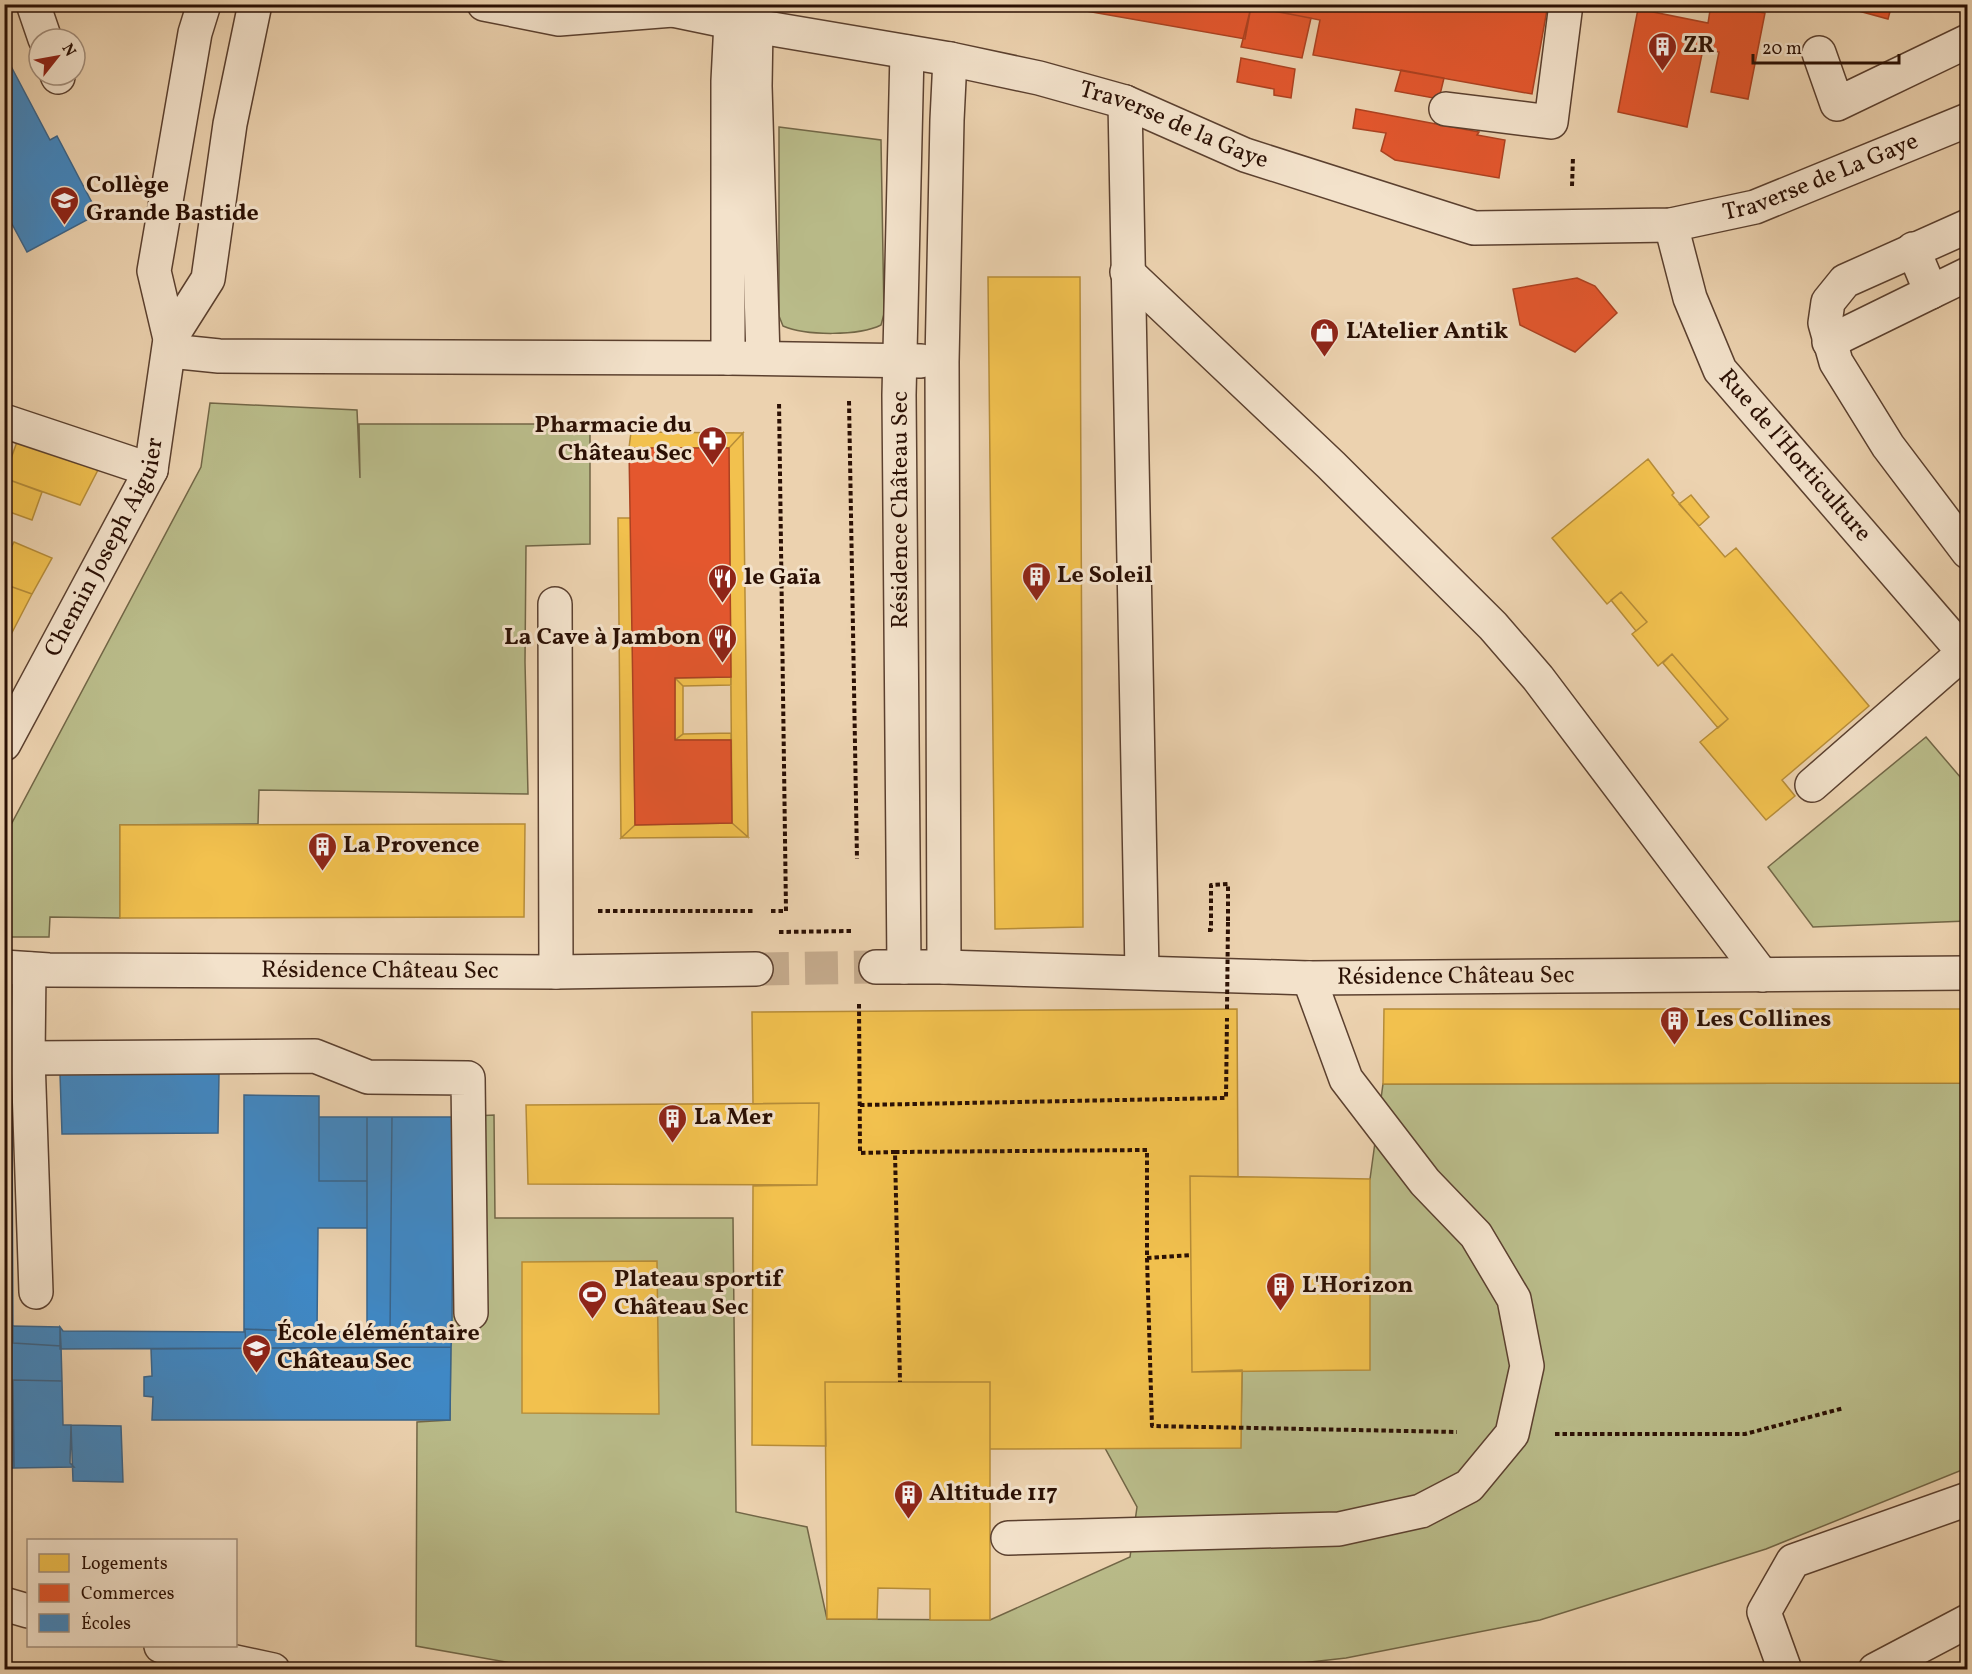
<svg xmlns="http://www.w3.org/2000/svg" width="1972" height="1674" font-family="Vollkorn,serif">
  <rect width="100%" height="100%" fill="#ecd2af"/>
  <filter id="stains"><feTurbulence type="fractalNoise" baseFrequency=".00333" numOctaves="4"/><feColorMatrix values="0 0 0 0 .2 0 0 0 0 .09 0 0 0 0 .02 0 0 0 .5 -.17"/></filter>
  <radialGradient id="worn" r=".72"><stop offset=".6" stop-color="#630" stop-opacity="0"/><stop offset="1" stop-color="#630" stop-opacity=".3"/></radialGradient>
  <path fill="#b9bb89" stroke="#726646" stroke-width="1.5" d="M 779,127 L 881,140 L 884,314 L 881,325 C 859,336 806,336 783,326 L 779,316 Z
    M 210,403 L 357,410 L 360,478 L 359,424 L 590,424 L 590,544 L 526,546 L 525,662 L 528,794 L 259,790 L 258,824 L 120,825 L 120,918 L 50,917 L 49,937 L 5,937 L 5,836 L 201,467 Z
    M 1926,737 L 1967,785 L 1967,921 L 1813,927 L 1768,867 Z
    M 1967,1083 L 1967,1468 L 1766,1549 L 1540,1620 L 1346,1658 L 1249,1669 L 570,1670 L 529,1666 L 416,1646 L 417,1422 L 450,1420 L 453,1117 L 494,1115 L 495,1218 L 733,1218 L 736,1512 L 807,1527 L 827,1619 L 990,1620 L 1130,1557 L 1137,1507 L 1105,1448 L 1241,1427 L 1242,1370 L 1370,1179 L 1383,1084 Z"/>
  <path fill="#f2c14e" stroke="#b68c38" stroke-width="1.5" d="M 988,277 L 1080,277 L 1083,927 L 995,929 Z
    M 631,432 L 743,433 L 729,448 L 629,448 Z
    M 743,433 L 748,837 L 732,823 L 729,448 Z
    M 18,439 L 100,466 L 80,505 L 4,478 Z
    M 1648,459 L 1674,493 L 1672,495 L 1725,557 L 1736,548 L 1869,706 L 1782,780 L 1795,796 L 1766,820 L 1700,742 L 1728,719 L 1672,654 L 1658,666 L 1632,634 L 1647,622 L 1621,592 L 1607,604 L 1552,538 Z
    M 4,478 L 42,492 L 32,520 L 4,510 Z
    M 1691,495 L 1709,517 L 1699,526 L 1679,504 Z
    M 618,518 L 632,518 L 635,825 L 621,838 Z
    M 14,542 L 52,558 L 32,594 L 4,584 L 4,562 Z
    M 4,584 L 32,594 L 4,648 Z
    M 1621,592 L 1647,622 L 1636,631 L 1611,600 Z
    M 1672,654 L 1728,719 L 1718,728 L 1663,663 Z
    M 731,677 L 731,685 L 683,686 L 675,678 Z
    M 675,678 L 683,686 L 683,734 L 675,740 Z
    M 731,733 L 731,740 L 675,740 L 683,734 Z
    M 732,823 L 748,837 L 621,838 L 635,825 Z
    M 525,824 L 524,917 L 120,918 L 120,825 Z
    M 1237,1009 L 1238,1177 L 1190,1176 L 1192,1372 L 1242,1370 L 1241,1448 L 990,1449 L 990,1382 L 825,1382 L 826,1446 L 752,1445 L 753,1186 L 817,1185 L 819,1103 L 753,1104 L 752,1012 Z
    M 1384,1009 L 1968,1009 L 1968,1083 L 1383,1084 Z
    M 819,1103 L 817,1185 L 528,1184 L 526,1105 Z
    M 1190,1176 L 1370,1179 L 1370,1370 L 1192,1372 Z
    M 657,1261 L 659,1414 L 522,1413 L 522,1262 Z
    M 825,1382 L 990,1382 L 990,1620 L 930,1620 L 930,1589 L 878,1588 L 877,1619 L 827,1619 Z"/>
  <path fill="#e4572e" stroke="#ac4221" stroke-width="1.5" d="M 1240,4 L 1548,4 L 1532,94 L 1313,55 L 1320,20 Z
    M 1240,4 L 1251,7 L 1245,39 L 1052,5 Z
    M 1711,4 L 1765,13 L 1748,99 L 1711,92 L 1719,52 L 1703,49 L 1687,127 L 1618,112 L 1638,9 L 1708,23 Z
    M 1833,4 L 1892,4 L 1888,19 Z
    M 1251,7 L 1311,18 L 1302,58 L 1241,47 Z
    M 1241,58 L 1295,69 L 1291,98 L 1274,95 L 1274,89 L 1237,82 Z
    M 1401,70 L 1444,78 L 1439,99 L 1395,91 Z
    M 1356,109 L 1479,132 L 1477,135 L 1505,140 L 1499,178 L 1395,160 L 1381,151 L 1386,133 L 1353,128 Z
    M 1577,278 L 1595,286 L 1617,313 L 1575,352 L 1520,325 L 1513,289 Z
    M 629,448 L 729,448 L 731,677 L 675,678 L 675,740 L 731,740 L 732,823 L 635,825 Z"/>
  <path fill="#3f88c5" stroke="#39648b" stroke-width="1.5" d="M 4,53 L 50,140 L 57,136 L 98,214 L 27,252 L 4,209 Z
    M 219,1073 L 218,1133 L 62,1134 L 60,1074 Z
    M 244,1095 L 319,1096 L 319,1181 L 367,1181 L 367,1228 L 318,1228 L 317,1332 L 245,1329 L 244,1332 Z
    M 4,1112 L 12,1112 L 13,1343 L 61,1346 L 62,1381 L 13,1380 L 13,1439 L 4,1439 Z
    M 319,1117 L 367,1117 L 367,1181 L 319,1181 Z
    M 367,1117 L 392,1117 L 390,1332 L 367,1333 Z
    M 392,1117 L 453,1117 L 452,1332 L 390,1332 Z
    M 12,1326 L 60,1327 L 61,1346 L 13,1343 Z
    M 60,1327 L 63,1331 L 244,1332 L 245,1329 L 246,1348 L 60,1349 Z
    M 245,1329 L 317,1332 L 452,1332 L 451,1347 L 246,1348 Z
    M 451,1347 L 450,1420 L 152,1420 L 153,1397 L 144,1396 L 144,1377 L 152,1376 L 151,1349 Z
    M 13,1380 L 62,1381 L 63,1425 L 71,1425 L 70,1463 L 74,1467 L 14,1468 Z
    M 71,1425 L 121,1426 L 123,1482 L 73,1481 Z
    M 4,1439 L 13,1439 L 14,1468 L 4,1468 Z"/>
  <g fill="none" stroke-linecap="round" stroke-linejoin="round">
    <path stroke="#c5ab8d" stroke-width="33" stroke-dasharray="33 16" stroke-linecap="butt" d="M 756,969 L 876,967"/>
    <defs>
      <g id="minor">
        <path d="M 33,4 L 45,39"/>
        <path d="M 484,4 L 559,19 L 673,10"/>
        <path id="s1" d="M 662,4 L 673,10 L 731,22 L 950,59 L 1039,78 L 1125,102 L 1245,155 L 1474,228 L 1671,225 L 1755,207 L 1968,120"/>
        <path d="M 756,25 L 755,86 L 763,358"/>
        <path d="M 1819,53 L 1837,104 L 1968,41"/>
        <path d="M 57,75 L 58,77"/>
        <path d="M 1125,102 L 1142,972"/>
        <path d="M 1446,109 L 1551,122 L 1566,4"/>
        <path id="s2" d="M 1671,225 L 1690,298 L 1720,370 L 1968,657"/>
        <path d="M 1968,226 L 1845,281 L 1828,302 L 1825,323 L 1836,362 L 1888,446 L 1968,552"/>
        <path d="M 1127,272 L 1331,465 L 1493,626 L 1538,678 L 1762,975"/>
        <path d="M 1931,292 L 1968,274"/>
        <path d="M 170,339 L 208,279 L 230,124 L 255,4"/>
        <path d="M 1829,342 L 1931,292 L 1913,249"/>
        <path d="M 170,351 L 219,356 L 728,358 L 921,361"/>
        <path d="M 728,358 L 728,81 L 731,22"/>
        <path d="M 4,421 L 151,470"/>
        <path d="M 555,604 L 556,972"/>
        <path id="s3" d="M 4,744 L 151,470 L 170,339 L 154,271 L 195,33 L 204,4"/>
        <path d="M 1812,785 L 1963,653"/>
        <path id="s4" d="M 4,967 L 49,970 L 556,972 L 756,969"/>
        <path id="s5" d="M 876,967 L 944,967 L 1309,978 L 1968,973"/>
        <path d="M 904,967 L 899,395 L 907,52"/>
        <path d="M 944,967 L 942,362 L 947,120 L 950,59"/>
        <path d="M 29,969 L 28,1058 L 36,1292"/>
        <path d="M 28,1058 L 315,1056 L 368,1077 L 468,1078 L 471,1313"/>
        <path d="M 1008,1538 L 1339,1529 L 1421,1511 L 1469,1486 L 1512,1434 L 1527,1366 L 1514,1299 L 1476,1235 L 1425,1182 L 1346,1079 L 1309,978"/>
        <path d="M 4,1604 L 28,1611"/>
        <path d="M 161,1646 L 273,1670"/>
        <path d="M 1785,1670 L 1764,1612 L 1793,1561 L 1968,1499"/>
        <path d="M 1875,1670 L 1968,1621"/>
      </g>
    </defs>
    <use href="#minor" stroke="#5b402f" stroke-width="36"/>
    <path stroke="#2b1004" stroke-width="4" stroke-dasharray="4.5 3" stroke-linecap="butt" d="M 1572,186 L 1573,157
      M 849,401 L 857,859
      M 598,911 L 753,911
      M 771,911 L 786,911 L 779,401
      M 1208,930 L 1211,930 L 1211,885 L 1228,884 L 1228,922
      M 779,932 L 852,931
      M 859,1004 L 860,1153 L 895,1152 L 900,1382
      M 860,1105 L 1226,1098 L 1227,1018
      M 895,1152 L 1147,1150 L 1147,1258 L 1191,1255
      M 1147,1258 L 1152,1426 L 1457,1432
      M 1555,1434 L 1745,1434 L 1844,1408"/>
    <use href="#minor" stroke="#f3e2cb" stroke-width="33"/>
    <path stroke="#2b1004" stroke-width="4" stroke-dasharray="4.5 3" stroke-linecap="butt" d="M 1227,1009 L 1228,922"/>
  </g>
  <defs>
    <symbol id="building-pin" viewBox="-11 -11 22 30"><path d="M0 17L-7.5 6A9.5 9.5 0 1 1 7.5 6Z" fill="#8f2418" stroke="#f3e2cb"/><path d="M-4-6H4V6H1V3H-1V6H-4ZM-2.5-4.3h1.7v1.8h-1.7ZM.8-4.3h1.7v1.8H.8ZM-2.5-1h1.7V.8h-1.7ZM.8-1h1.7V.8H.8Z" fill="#fff"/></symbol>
    <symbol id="school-pin" viewBox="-11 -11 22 30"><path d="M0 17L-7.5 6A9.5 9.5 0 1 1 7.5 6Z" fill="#8f2418" stroke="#f3e2cb"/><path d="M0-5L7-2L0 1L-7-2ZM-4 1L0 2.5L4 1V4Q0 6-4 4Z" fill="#fff"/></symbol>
    <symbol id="shop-pin" viewBox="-11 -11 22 30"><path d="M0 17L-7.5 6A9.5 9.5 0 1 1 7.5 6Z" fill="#8f2418" stroke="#f3e2cb"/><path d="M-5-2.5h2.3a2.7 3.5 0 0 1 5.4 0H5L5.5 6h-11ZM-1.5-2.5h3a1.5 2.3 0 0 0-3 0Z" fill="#fff"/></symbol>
    <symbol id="pharmacy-pin" viewBox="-11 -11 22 30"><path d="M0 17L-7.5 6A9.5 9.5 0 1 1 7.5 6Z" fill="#8f2418" stroke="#f3e2cb"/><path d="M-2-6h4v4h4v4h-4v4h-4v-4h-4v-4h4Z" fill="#fff"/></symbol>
    <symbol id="restaurant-pin" viewBox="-11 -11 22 30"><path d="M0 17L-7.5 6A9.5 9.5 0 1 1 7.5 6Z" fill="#8f2418" stroke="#f3e2cb"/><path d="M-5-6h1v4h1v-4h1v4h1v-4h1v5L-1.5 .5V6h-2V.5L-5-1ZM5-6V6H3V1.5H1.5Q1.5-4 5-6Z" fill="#fff"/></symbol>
    <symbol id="stadium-pin" viewBox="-11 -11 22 30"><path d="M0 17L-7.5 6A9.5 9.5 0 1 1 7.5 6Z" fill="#8f2418" stroke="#f3e2cb"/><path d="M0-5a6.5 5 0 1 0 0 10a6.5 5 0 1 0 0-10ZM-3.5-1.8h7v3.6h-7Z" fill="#fff"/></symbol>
  </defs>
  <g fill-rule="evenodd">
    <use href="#building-pin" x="1646" y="30" width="33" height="45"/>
    <use href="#school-pin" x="48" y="184" width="33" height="45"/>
    <use href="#shop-pin" x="1308" y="316" width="33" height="45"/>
    <use href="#pharmacy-pin" x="696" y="424" width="33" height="45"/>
    <use href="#building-pin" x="1020" y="560" width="33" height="45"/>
    <use href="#restaurant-pin" x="706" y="562" width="33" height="45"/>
    <use href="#restaurant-pin" x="706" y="622" width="33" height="45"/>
    <use href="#building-pin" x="306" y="830" width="33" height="45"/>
    <use href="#building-pin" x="1658" y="1004" width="33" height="45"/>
    <use href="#building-pin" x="656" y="1102" width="33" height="45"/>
    <use href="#building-pin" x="1264" y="1270" width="33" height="45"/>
    <use href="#stadium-pin" x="576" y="1278" width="33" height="45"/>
    <use href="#school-pin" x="240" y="1332" width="33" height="45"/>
    <use href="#building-pin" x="892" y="1478" width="33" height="45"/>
  </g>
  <g text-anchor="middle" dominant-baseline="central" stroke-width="6" stroke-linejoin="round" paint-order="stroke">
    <g font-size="24" font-weight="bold" fill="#2b1004" stroke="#f3e2cb" text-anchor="start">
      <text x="1683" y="46">ZR</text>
      <text x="86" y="186">Collège<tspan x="86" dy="28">Grande Bastide</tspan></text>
      <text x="1346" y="332">L'Atelier Antik</text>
      <text x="692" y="426" text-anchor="end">Pharmacie du<tspan x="692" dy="28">Château Sec</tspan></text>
      <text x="1057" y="576">Le Soleil</text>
      <text x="744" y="578">le Gaïa</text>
      <text x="701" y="638" text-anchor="end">La Cave à Jambon</text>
      <text x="343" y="846">La Provence</text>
      <text x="1696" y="1020">Les Collines</text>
      <text x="694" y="1118">La Mer</text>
      <text x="614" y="1280">Plateau sportif<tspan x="614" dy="28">Château Sec</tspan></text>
      <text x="1302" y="1286">L'Horizon</text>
      <text x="277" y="1334">École éléméntaire<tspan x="277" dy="28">Château Sec</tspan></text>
      <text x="929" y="1494">Altitude 117</text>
    </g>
    <g font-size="24" fill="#2b1004" stroke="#f3e2cb">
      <text stroke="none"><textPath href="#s1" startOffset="528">Traverse de la Gaye</textPath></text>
      <text stroke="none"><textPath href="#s1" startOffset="1200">Traverse de La Gaye</textPath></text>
      <text stroke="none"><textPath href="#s2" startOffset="267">Rue de l'Horticulture</textPath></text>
      <text transform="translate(901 510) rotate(-90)">Résidence Château Sec</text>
      <text stroke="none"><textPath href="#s3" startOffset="222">Chemin Joseph Aiguier</textPath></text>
      <text stroke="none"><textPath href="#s4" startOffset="376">Résidence Château Sec</textPath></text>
      <text stroke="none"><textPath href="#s5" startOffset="580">Résidence Château Sec</textPath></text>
    </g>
  </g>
  <rect width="1972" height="1674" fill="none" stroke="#ecd2af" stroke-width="24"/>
  <rect x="6" y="6" width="1960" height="1662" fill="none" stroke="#2b1004" stroke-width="3"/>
  <rect x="12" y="12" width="1948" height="1650" fill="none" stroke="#2b1004" stroke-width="1.5"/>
  <rect x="27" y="1539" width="210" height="108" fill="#f3e2cb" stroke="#a38e7b" stroke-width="1.5"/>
  <rect x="39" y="1554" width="30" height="18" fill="#f2c14e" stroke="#a38e7b" stroke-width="1.5"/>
  <text x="81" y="1569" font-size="18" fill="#2b1004">Logements</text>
  <rect x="39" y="1584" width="30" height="18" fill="#e4572e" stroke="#a38e7b" stroke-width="1.5"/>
  <text x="81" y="1599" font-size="18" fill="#2b1004">Commerces</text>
  <rect x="39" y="1614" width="30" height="18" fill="#3f88c5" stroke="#a38e7b" stroke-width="1.5"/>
  <text x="81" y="1629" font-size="18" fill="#2b1004">Écoles</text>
  <g transform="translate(57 57) rotate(59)"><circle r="28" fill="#f3e2cb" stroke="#a38e7b" stroke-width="1.5"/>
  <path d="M0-4.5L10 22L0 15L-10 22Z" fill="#8f2418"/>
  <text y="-9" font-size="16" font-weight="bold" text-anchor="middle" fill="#2b1004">N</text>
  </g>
  <path d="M1753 54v9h146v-9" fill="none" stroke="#2b1004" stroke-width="3"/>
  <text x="1762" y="54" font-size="18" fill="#2b1004" stroke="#f3e2cb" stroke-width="4.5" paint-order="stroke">20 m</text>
  <rect width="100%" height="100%" filter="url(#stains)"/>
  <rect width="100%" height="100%" fill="url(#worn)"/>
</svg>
